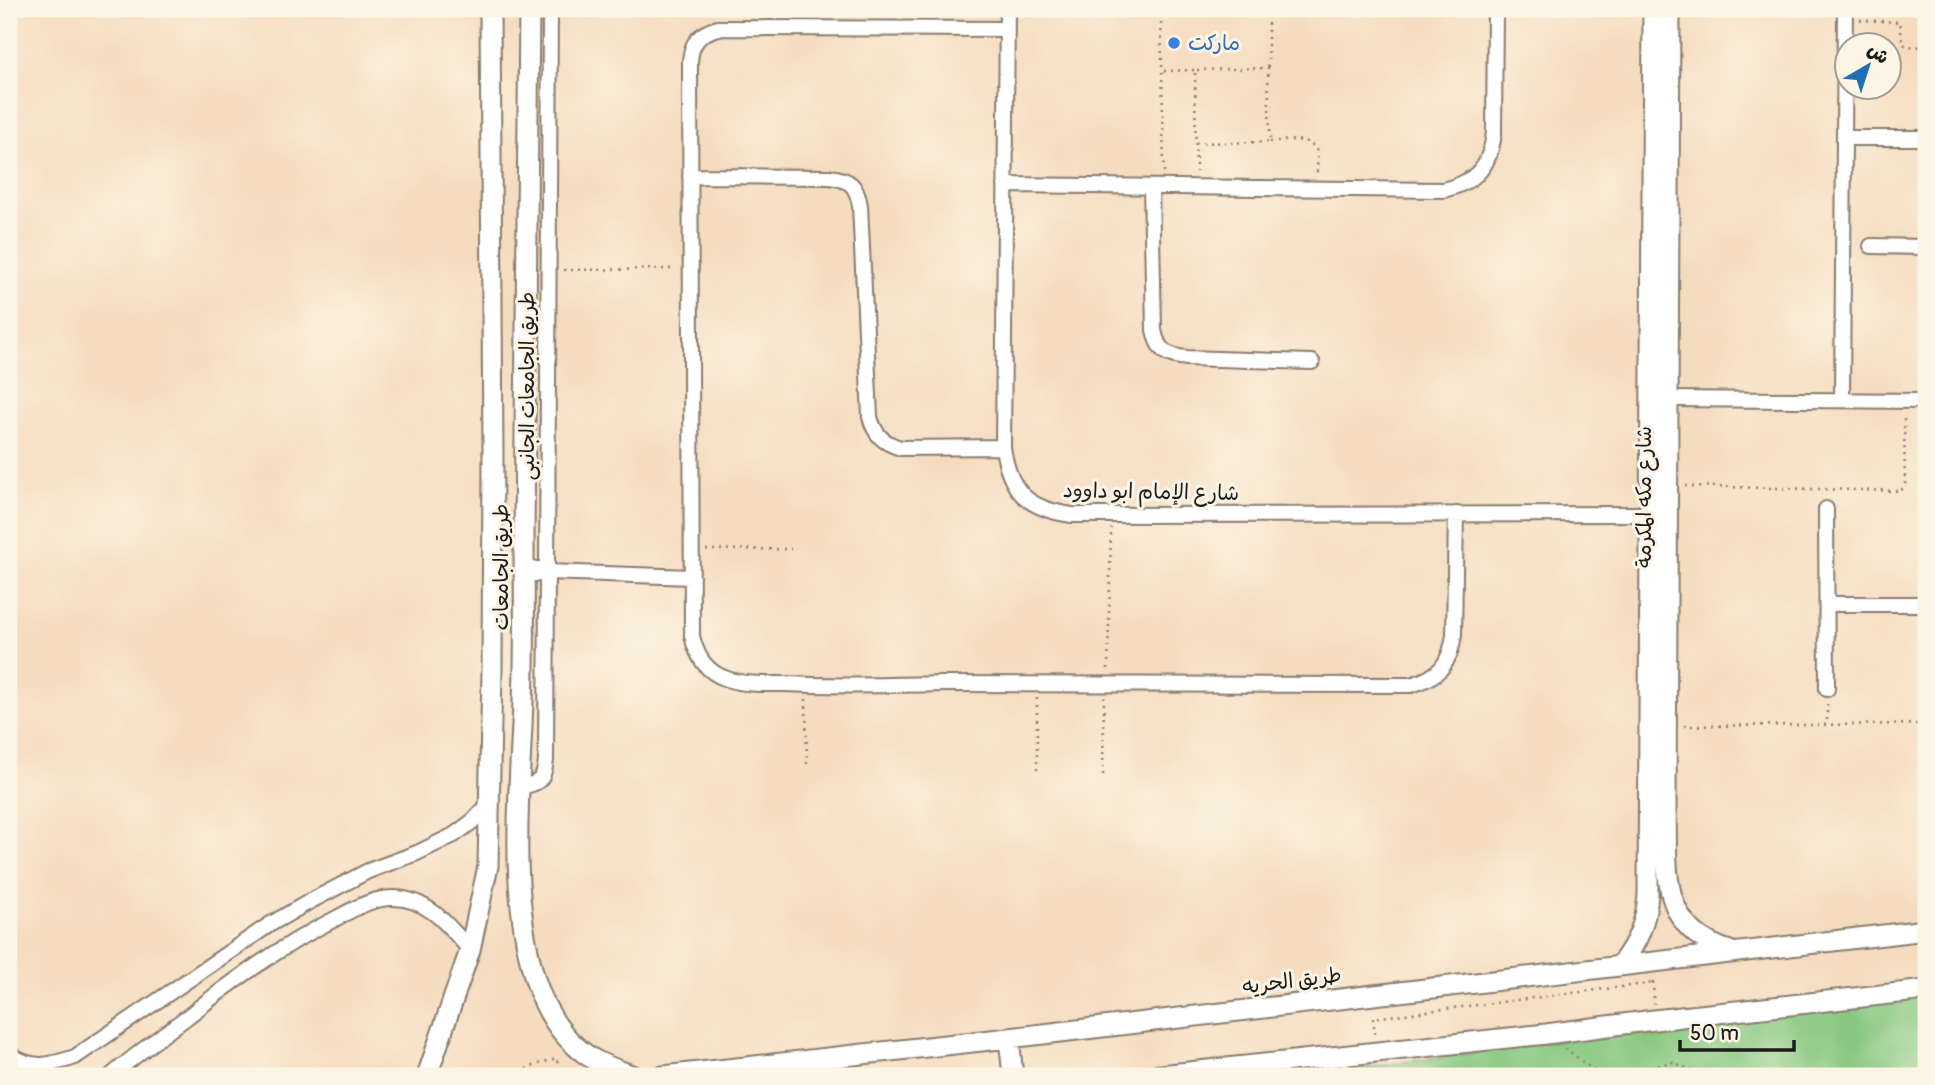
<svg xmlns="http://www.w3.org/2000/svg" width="1935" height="1085" font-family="Pangolin,'Playpen Sans Arabic',sans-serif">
  <rect width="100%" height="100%" fill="#fcf5e5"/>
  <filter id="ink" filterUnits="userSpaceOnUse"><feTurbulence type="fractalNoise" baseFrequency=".0143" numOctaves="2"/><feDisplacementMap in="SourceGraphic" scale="14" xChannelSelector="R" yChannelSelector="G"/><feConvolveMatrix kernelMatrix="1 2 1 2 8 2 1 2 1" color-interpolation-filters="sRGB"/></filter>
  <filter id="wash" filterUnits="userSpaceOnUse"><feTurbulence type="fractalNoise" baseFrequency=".00686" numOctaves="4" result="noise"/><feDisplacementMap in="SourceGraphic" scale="28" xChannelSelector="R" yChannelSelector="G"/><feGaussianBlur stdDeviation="1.57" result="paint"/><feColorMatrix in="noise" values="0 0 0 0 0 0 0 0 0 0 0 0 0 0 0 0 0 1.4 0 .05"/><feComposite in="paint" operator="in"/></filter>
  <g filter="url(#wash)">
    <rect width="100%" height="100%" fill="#f5dcbf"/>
    <path fill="#87c880" stroke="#52724e" stroke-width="2" d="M 1926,996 L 1926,1076 L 1307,1076 L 1621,1031 Z"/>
  </g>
  <g filter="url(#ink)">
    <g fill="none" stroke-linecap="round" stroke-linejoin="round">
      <defs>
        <path id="street" d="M 1007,9 L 1003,447 C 1009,491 1027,509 1072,515 L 1650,514
          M 1007,29 L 718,28 C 699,33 691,43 690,62 L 692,636 C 697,657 706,672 727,679 C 745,685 766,684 785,684 C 838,687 891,685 944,684 C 1099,683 1255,684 1411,685 C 1439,677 1450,664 1454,635 L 1456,514
          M 1844,138 L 1926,138
          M 690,176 L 830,177 C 851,180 856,185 860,205 L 870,417 C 875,435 883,443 901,448 L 1003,447
          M 1005,185 L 1443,190 C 1476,182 1490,167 1494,133 L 1495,9
          M 1151,187 L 1154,330 C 1158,351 1166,356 1187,358 L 1312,362
          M 1871,246 L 1926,247
          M 1667,399 L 1926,401
          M 1842,400 L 1845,9
          M 1826,509 L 1827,689
          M 547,572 L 692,577
          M 1827,604 L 1926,604
          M 518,787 C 539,784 544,781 546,760 L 550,9
          M 9,1054 C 33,1070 48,1066 75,1057 L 269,925 L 307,903 L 368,871 L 417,853 L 454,835 L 473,821 L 489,804
          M 111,1076 C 135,1055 161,1036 187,1017 C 233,981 281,946 333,920 C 352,910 371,898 393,898 C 428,898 449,926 470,950"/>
        <path id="secondary" d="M 529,9 C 527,185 525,361 524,537 C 524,580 525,623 524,666 C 523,768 505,878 535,979 C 545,1011 563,1041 593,1059 C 605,1066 621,1071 634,1076
          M 1670,9 L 1666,809 C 1668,870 1657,929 1730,951
          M 524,571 L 547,572
          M 1620,965 C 1637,944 1646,923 1648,895 L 1653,9
          M 1009,1038 L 1013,1076
          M 427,1076 L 470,950 L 488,866 L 492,671 L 493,455 L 490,9
          M 663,1076 L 1009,1038 L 1926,930
          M 1151,1076 L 1546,1034 L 1654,1020 L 1926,990"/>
      </defs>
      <use href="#street" stroke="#887c6e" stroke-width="18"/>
      <use href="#secondary" stroke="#887c6e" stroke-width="23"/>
      <path stroke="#887c6e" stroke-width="2.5" stroke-dasharray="2 5" stroke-linecap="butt" d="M 1161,9 L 1164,173
        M 1268,9 L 1268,68
        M 1687,10 L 1831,12
        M 1860,20 L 1900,22 C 1904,47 1896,46 1926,47
        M 1164,71 L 1195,70
        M 1270,142 C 1283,141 1312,135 1317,152 C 1318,158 1317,167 1317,174
        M 1196,143 L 1270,142 L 1268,68 L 1195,70 L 1196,172
        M 564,270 L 676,269
        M 1685,486 L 1901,491 L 1905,484 L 1904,415
        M 706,550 L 791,549
        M 1108,669 L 1111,528
        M 806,699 L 807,768
        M 1827,704 L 1827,725
        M 1684,726 L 1926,724
        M 1037,770 L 1037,697
        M 1103,775 L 1104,697
        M 1653,982 L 1654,1004
        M 1375,1034 L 1373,1018 L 1653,983
        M 1565,1048 L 1601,1076
        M 506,1076 L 556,1058 L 562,1076
        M 1633,1076 L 1642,1068 L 1673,1062 L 1704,1076"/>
      <use href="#street" stroke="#fff" stroke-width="14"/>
      <use href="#secondary" stroke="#fff" stroke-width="19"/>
    </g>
  </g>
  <circle fill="#3f7fe0" stroke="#fcf5e5" stroke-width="2.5" cx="1174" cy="43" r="7"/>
  <g text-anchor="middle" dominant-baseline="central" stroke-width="6" stroke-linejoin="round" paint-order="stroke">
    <g font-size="21" fill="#366cbe" stroke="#fcf5e5" text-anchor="start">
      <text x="1188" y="43">ماركت</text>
    </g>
    <g font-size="21" fill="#1c1c1c" stroke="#fcf5e5">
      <text transform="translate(527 386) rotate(-90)">طريق الجامعات الجانبى</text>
      <text transform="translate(1151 492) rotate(1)">شارع الإمام ابو داوود</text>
      <text transform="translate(1644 497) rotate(-90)">شارع مكه المكرمة</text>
      <text transform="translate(501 567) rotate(-90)">طريق الجامعات</text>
      <text transform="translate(1292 981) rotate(-7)">طريق الحريه</text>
    </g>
  </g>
  <rect width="1935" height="1085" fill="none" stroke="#fcf5e5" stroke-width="35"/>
  <g transform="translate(1868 66) rotate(39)"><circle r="33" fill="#fcf5e5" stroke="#a29e95" stroke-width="2"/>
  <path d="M0-5L12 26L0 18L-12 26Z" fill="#1f6fb2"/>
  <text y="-10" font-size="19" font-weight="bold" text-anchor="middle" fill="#1c1c1c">ش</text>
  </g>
  <path d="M1680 1040v10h114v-10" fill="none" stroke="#1c1c1c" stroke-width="3.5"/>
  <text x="1690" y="1040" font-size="21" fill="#1c1c1c" stroke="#fcf5e5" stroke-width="5" paint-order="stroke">50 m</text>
</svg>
